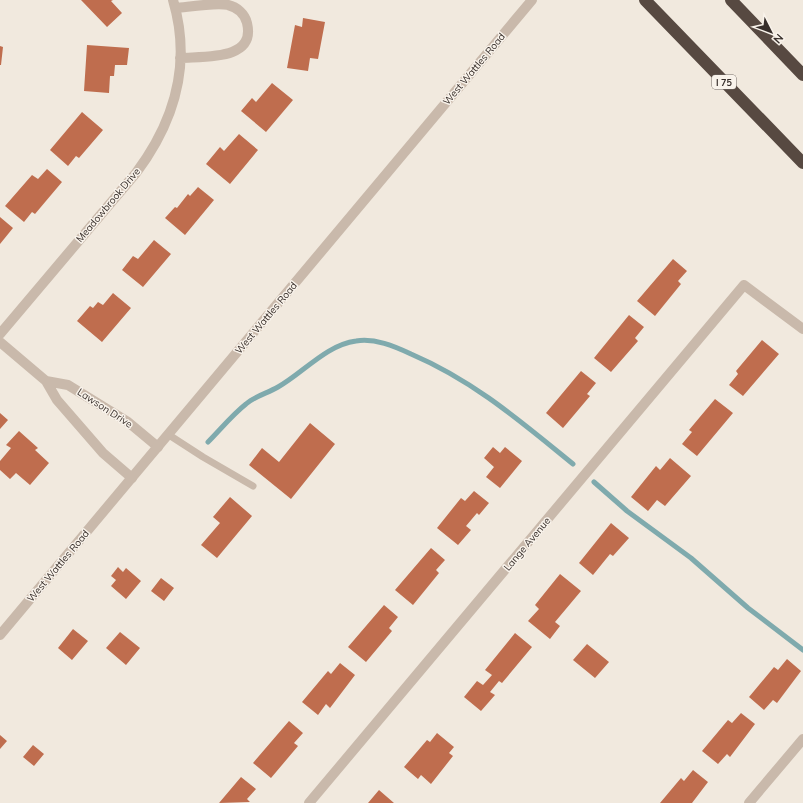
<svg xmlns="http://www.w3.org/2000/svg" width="803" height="803" font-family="Mulish,sans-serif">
  <rect width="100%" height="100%" fill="#f1e9de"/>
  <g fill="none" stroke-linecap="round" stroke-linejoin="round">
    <path stroke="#7faaad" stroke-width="5" d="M 208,442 C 220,430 232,415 246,404 C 255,396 268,393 278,387 C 303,373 326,345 356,341 C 375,338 394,346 411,354 C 474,381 520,421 573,464
      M 594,482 L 627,511 L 691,558 L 748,608 L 803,650"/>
  </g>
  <path fill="#bf6d4e" d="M 81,0 L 113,0 L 111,1 L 122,13 L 107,27 Z
    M 303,18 L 325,22 L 318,59 L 310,58 L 308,71 L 287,68 L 295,25 L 302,27 Z
    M 87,45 L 129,48 L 127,65 L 115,65 L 114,76 L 110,76 L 109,93 L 84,91 Z
    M 0,46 L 3,47 L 1,65 L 0,65 Z
    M 272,83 L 293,100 L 266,132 L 241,111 L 252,98 L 256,102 Z
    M 82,112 L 103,130 L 79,158 L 76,156 L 68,166 L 50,150 Z
    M 239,134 L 258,150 L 230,184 L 206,164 L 220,147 L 224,151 Z
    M 47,169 L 62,182 L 35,214 L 32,212 L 24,222 L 5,206 L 32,175 L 38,179 Z
    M 198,187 L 214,200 L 185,235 L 165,218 L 175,207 L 177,208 L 188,194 L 190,196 Z
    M 0,217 L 13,228 L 0,244 Z
    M 154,240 L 171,254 L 143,287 L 122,270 L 133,256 L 138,259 Z
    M 673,259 L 687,271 L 678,281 L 681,284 L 655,316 L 637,301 Z
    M 113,293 L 131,308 L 102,342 L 77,321 L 90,306 L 93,308 L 98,302 L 103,305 Z
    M 629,315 L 644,327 L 635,338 L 638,341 L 611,372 L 594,358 Z
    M 762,340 L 779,354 L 743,396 L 729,385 L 738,374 L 736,371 Z
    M 581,371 L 596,383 L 587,394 L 590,396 L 563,428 L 546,413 Z
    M 715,399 L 733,413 L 697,456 L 682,444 L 692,432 L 689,430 Z
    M 0,413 L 8,420 L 0,429 Z
    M 310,423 L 335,444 L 291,499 L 249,465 L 262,448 L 279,462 Z
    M 19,431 L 38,448 L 35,450 L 49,463 L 30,485 L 16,473 L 10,479 L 0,470 L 0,461 L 11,448 L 6,445 Z
    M 493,447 L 500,453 L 505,447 L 522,461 L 500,488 L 486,477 L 494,467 L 484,458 Z
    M 670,458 L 691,476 L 665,506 L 657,500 L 648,511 L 631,497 L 656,466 L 660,470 Z
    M 474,491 L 489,503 L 479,515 L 477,513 L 466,526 L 471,530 L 458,545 L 437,528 L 461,498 L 465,501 Z
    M 230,497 L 252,516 L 217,558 L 201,545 L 220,523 L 213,517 Z
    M 611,523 L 629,538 L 613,556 L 610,554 L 593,575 L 579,563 Z
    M 431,548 L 445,560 L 436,570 L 439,573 L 413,605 L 395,590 Z
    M 118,567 L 123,572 L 126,568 L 141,581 L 126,599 L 111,586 L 116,580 L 111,576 Z
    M 560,574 L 581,591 L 555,622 L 560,626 L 550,639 L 528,621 L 539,609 L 535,605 Z
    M 161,578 L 174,588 L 164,601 L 151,591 Z
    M 384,605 L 398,617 L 389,628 L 392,631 L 366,662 L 348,647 Z
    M 73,629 L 88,641 L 72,660 L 58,648 Z
    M 120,632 L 140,648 L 126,665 L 106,648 Z
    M 515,633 L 532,647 L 502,683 L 499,681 L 490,692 L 495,695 L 481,711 L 464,697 L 477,681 L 483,685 L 492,675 L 485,670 Z
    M 587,644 L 609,662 L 595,678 L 573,660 Z
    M 787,659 L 801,671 L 777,703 L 773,700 L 764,710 L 749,697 L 774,667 L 778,670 Z
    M 340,663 L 355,675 L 330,708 L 326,704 L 318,715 L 302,702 L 328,671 L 331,674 Z
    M 741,713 L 755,724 L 730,757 L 727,754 L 718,764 L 702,751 L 728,720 L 732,723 Z
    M 289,721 L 303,733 L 294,743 L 298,746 L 271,778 L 253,763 Z
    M 437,733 L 454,747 L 449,753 L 453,756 L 431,784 L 421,775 L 418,779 L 404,767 L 427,740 L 430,742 Z
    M 0,735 L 7,741 L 0,749 Z
    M 33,745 L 44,754 L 34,766 L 23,757 Z
    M 693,770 L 708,782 L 692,803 L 660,803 L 681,778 L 684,781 Z
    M 241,777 L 256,789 L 247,799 L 250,802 L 219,803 Z
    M 379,790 L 394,803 L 368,803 Z"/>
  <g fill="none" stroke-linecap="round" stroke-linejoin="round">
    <path stroke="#c9b9ab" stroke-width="7" d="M 169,435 L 203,457 L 253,486"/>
    <path stroke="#c9b9ab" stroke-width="10" d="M 176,8 C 188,7 217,2 228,5 C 237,7 245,14 247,23 C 256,61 204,56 180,58
      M 0,334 L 136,173 C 175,121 192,64 173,0
      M 0,342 L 46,381 L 57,400 L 103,453 L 132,478
      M 46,381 L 68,385 L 128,422 L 158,447
      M 309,803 L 744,285 L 803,329
      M 749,803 L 803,739"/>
    <path stroke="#c9b9ab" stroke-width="10" d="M 0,635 L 532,0"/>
    <path stroke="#574941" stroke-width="12" d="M 645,0 L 803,163
      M 731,0 L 803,75"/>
  </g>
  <g text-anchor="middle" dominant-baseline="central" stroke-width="3" stroke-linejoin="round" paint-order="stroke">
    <rect fill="#f9f3eb" stroke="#716964" stroke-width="1" x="712" y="75" width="24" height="14" rx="3"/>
    <g font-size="9" font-weight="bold" fill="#372e2a">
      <text x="724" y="82">I 75</text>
    </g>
    <g font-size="10" fill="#372e2a" stroke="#f9f3eb">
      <text transform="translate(474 69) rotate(-50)">West Wattles Road</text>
      <text transform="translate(108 205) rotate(-50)">Meadowbrook Drive</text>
      <text transform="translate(266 318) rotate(-50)">West Wattles Road</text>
      <text transform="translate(105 408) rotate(33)">Lawson Drive</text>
      <text transform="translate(527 544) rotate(-50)">Lange Avenue</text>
      <text transform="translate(58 566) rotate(-50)">West Wattles Road</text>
    </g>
  </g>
  <g transform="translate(771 32) rotate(132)" stroke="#f9f3eb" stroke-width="3" paint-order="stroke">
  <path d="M0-3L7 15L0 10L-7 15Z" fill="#372e2a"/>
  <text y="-6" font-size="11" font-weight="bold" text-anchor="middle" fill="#372e2a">N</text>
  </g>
</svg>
